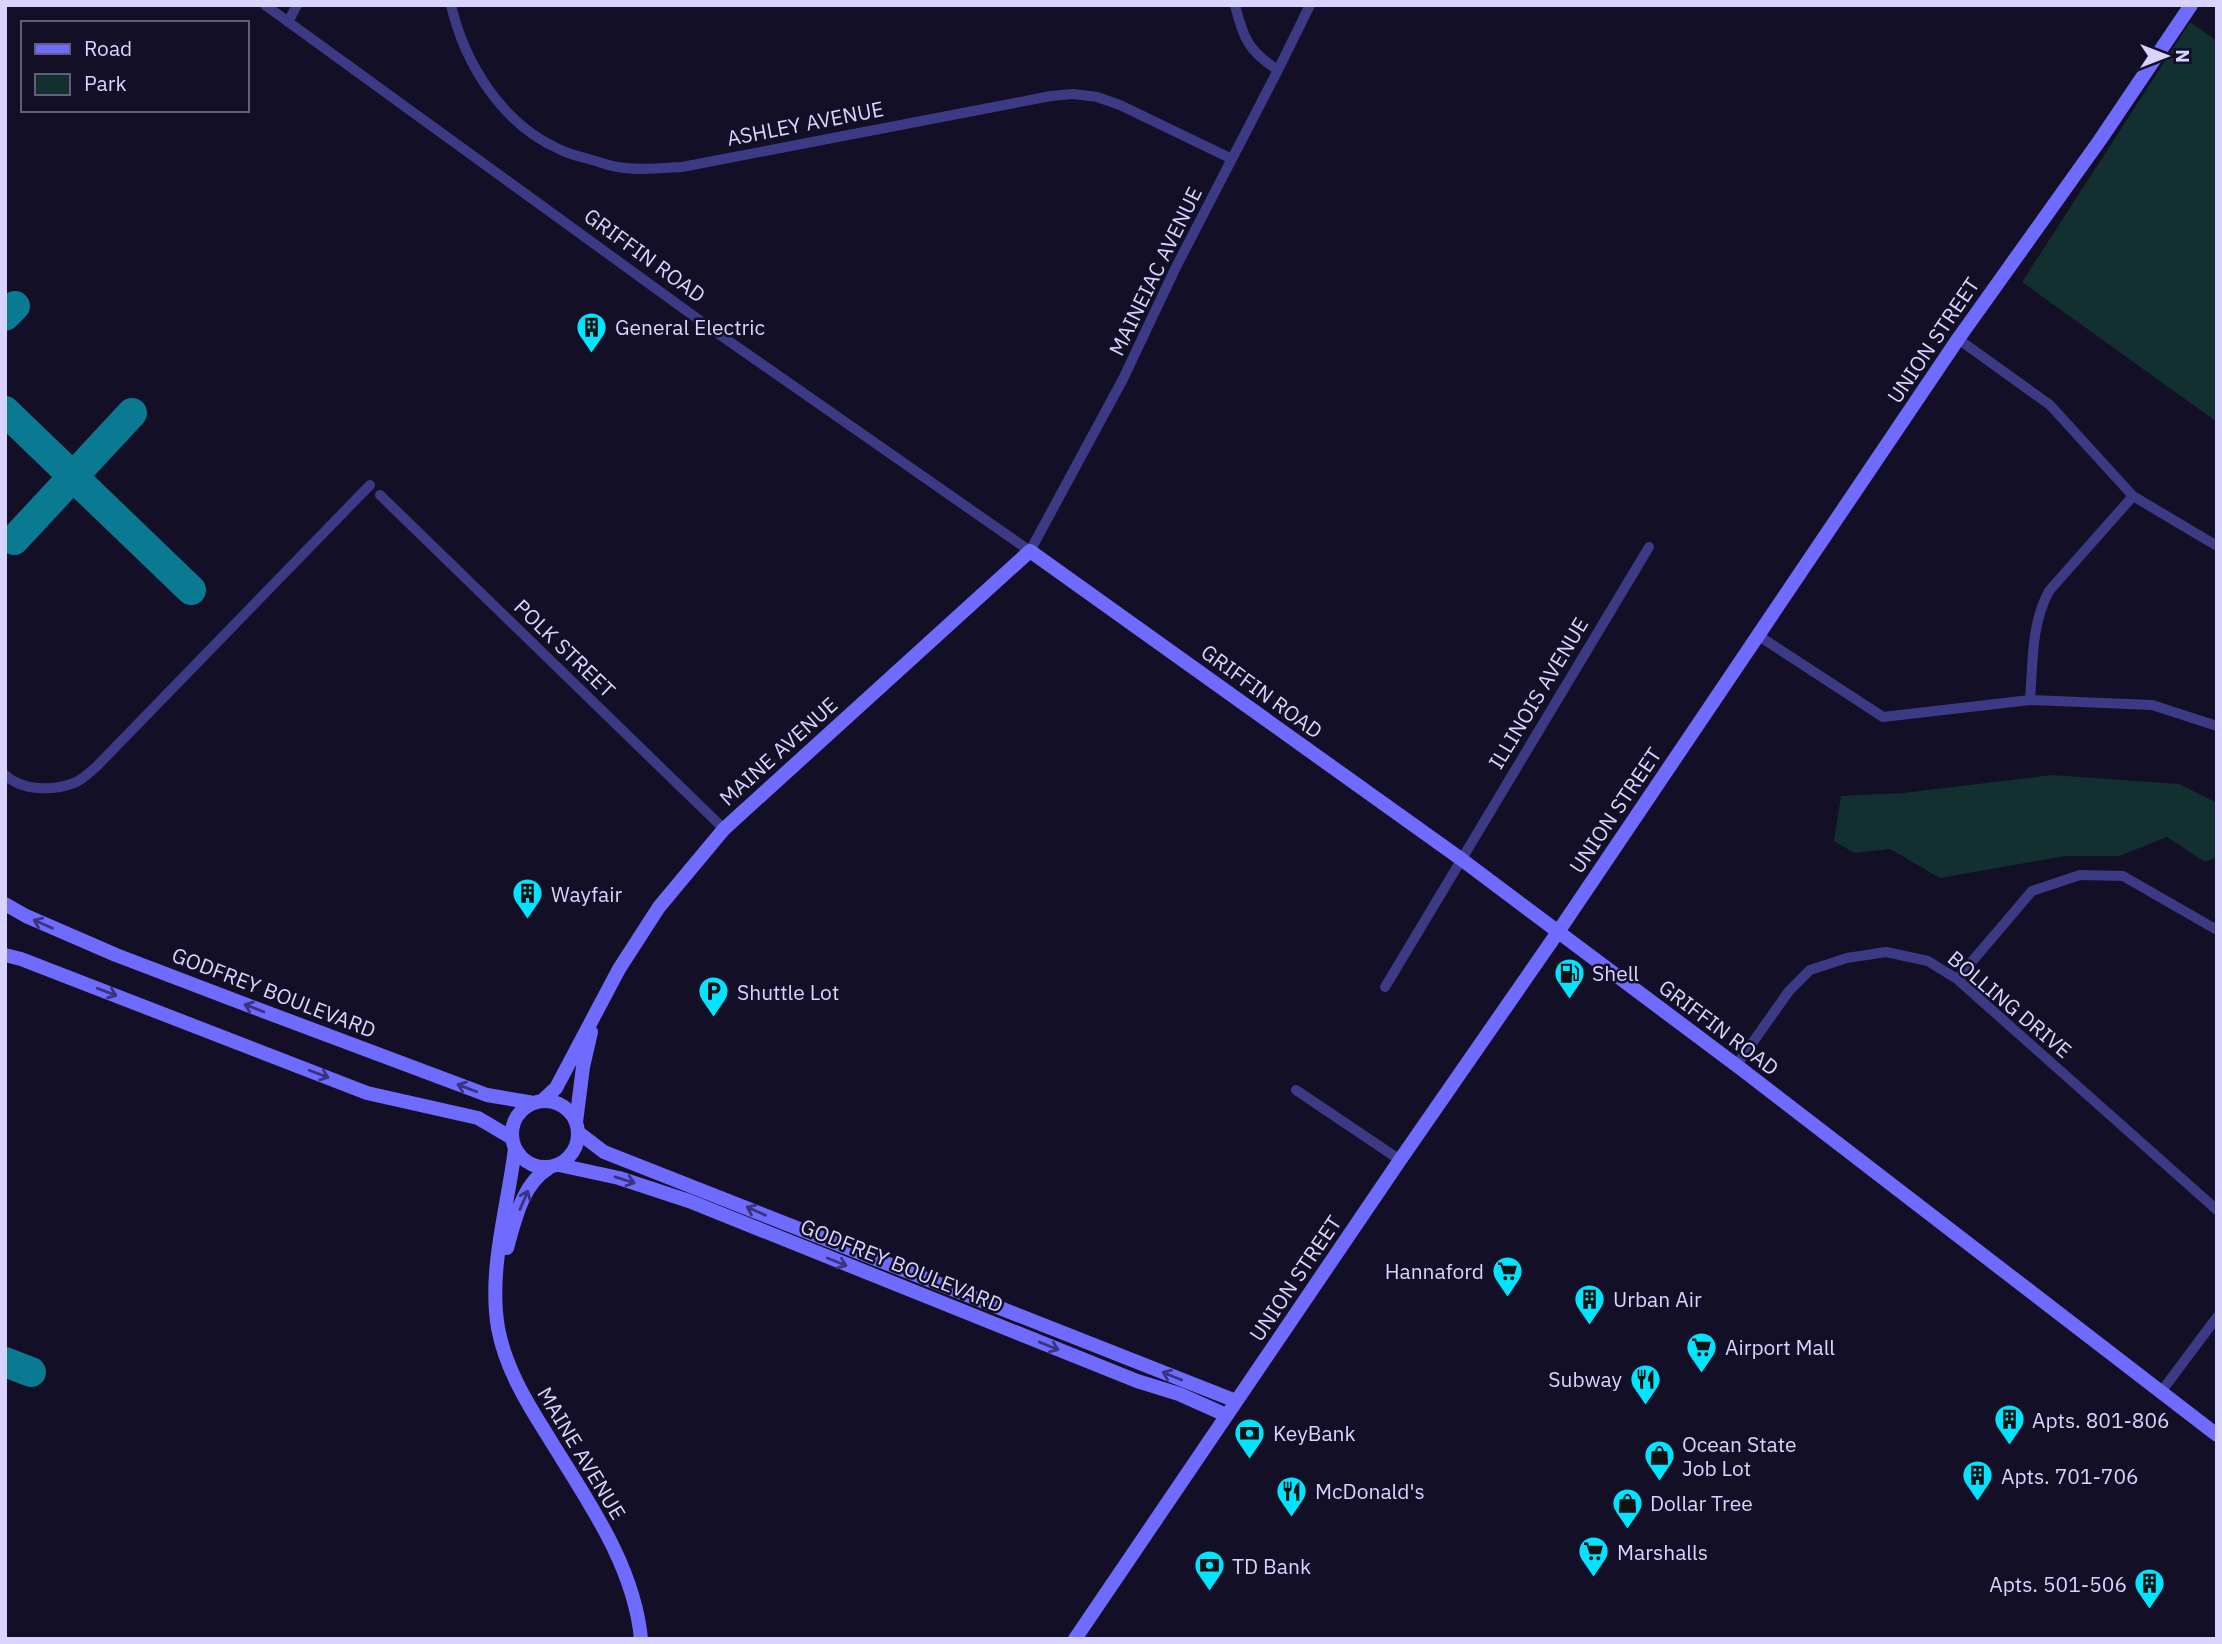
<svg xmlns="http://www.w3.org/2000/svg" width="2222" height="1644" font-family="'IBM Plex Sans',sans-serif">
  <rect width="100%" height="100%" fill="#130f26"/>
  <path fill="#12302f" d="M 2190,22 L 2217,41 L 2217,422 L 2022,282 Z
    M 2052,775 L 2179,784 L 2217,803 L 2217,857 L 2205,862 L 2167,837 L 2119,856 L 2065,856 L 1940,878 L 1890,849 L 1854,853 L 1834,841 L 1841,796 L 1903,793 Z"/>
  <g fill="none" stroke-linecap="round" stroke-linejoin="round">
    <path stroke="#0a7a92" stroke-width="30" d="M 5,316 L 15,306
      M 5,411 L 191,590
      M 14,540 L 132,413
      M 5,1362 L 31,1372"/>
    <path stroke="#3d3a85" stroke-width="10" d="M 265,5 L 713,330 L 1030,551 L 1123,379 L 1176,267 L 1278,70 L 1310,5
      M 451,5 C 465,65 503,125 561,150 C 571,155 582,157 592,160 C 600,162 609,166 618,167 C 639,171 661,168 682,167 L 1051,96 L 1073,94 L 1097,97 L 1120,105 L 1232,159
      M 1235,5 C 1243,38 1249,52 1278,70
      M 288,22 L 297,5
      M 1958,339 L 2050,405 L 2133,496 L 2217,546
      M 380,495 L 724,829
      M 1759,636 L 1883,717 L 2030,700 L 2152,705 L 2217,726
      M 2030,700 C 2033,664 2031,624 2049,591 L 2133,496
      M 5,775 C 22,791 53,791 74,783 C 82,780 90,772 97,766 L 370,485
      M 1957,979 L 2032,891 L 2080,875 L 2123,876 L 2217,930
      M 1385,987 L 1649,547
      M 1736,1066 L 1789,991 L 1810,970 L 1847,958 L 1886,952 L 1928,961 L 1957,979 L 2217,1210
      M 1296,1090 L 1400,1160
      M 2161,1392 L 2217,1317"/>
    <path stroke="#6f6bff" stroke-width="14" d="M 5,904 L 26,916 L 116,955 L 255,1008 L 487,1095 L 534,1103
      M 5,955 L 21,959 L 367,1093 L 478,1118 L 512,1138
      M512 1134a33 33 0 1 1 66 0a33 33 0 1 1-66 0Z
      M 542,1101 L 556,1088 L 619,969 L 659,907 L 724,829 L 1030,551 L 1461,859 L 1740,1068 L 2217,1435
      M 576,1122 L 583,1067 L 591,1032
      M 579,1133 L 604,1152 L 1236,1401
      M 515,1148 C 508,1207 488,1269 498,1328 C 505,1366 525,1400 546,1433 C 584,1496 634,1563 641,1639
      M 559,1165 L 619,1178 L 689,1201 L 1137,1381 L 1179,1394 L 1226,1415
      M 507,1248 C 515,1220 522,1184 549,1168
      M 1075,1639 L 1400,1160 L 1558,932 L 1958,339 L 2100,140 L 2191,5"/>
  </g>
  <defs><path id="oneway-shaft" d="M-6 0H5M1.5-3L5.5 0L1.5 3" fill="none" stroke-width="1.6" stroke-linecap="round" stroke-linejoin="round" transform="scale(1.75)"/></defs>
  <g stroke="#38347d">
    <use href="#oneway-shaft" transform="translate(43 924) rotate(-156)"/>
    <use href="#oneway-shaft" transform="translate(107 992) rotate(21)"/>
    <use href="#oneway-shaft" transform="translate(254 1008) rotate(-159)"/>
    <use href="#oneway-shaft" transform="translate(319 1074) rotate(21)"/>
    <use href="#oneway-shaft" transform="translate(467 1088) rotate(-159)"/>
    <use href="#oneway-shaft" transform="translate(625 1180) rotate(17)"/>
    <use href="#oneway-shaft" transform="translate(524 1200) rotate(-67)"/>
    <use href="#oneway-shaft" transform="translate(756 1211) rotate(-156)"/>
    <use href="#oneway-shaft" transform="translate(837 1262) rotate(22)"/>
    <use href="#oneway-shaft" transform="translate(1049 1346) rotate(22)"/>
    <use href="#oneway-shaft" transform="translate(1172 1376) rotate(-158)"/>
  </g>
  <defs>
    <symbol id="building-pin" viewBox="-11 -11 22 30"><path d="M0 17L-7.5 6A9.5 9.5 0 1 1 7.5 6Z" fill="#00e5ff" stroke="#130f26"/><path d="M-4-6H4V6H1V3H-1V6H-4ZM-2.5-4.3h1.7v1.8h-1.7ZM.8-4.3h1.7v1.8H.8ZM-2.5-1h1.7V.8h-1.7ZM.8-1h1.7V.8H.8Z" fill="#111"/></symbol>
    <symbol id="fuel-pin" viewBox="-11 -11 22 30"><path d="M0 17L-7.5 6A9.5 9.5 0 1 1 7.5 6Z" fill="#00e5ff" stroke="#130f26"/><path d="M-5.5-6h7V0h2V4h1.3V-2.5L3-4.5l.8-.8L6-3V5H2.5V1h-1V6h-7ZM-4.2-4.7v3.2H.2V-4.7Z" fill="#111"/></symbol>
    <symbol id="parking-pin" viewBox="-11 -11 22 30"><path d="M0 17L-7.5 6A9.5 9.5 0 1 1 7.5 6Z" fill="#00e5ff" stroke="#130f26"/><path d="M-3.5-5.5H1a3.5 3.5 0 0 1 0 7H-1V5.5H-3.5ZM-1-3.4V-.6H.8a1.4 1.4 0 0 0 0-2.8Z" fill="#111"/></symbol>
    <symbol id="supermarket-pin" viewBox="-11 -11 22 30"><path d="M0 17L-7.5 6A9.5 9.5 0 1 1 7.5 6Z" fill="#00e5ff" stroke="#130f26"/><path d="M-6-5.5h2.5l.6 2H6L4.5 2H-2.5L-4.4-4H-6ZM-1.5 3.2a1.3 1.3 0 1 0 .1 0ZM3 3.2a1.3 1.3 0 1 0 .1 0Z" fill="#111"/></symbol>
    <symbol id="restaurant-pin" viewBox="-11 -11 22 30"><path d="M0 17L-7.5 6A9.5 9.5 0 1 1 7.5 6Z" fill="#00e5ff" stroke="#130f26"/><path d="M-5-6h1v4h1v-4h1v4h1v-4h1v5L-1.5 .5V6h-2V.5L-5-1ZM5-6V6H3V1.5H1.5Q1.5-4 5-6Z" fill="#111"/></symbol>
    <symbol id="bank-pin" viewBox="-11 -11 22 30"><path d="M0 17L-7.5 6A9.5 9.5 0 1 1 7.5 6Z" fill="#00e5ff" stroke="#130f26"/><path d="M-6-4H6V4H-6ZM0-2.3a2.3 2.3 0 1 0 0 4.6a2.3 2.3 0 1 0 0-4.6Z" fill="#111"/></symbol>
    <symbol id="shop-pin" viewBox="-11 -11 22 30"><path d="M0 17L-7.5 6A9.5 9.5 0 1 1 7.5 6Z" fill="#00e5ff" stroke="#130f26"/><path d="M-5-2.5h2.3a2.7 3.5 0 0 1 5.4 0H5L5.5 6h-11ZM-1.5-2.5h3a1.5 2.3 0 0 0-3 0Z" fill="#111"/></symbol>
  </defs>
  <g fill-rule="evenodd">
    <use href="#building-pin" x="574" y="310" width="35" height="47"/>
    <use href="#building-pin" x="510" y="876" width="35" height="47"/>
    <use href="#fuel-pin" x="1552" y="956" width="35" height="47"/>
    <use href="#parking-pin" x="696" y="974" width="35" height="47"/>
    <use href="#supermarket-pin" x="1490" y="1254" width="35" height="47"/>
    <use href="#building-pin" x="1572" y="1282" width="35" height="47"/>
    <use href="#supermarket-pin" x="1684" y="1330" width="35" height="47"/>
    <use href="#restaurant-pin" x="1628" y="1362" width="35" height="47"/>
    <use href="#building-pin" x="1992" y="1402" width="35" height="47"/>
    <use href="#bank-pin" x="1232" y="1416" width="35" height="47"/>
    <use href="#shop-pin" x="1642" y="1438" width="35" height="47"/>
    <use href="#building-pin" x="1960" y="1458" width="35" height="47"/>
    <use href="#restaurant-pin" x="1274" y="1474" width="35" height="47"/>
    <use href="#shop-pin" x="1610" y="1486" width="35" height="47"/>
    <use href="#supermarket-pin" x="1576" y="1534" width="35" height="47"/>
    <use href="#bank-pin" x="1192" y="1548" width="35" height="47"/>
    <use href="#building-pin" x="2132" y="1566" width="35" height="47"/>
  </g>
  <g text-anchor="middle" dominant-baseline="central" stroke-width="5" stroke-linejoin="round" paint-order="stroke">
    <g font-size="21" fill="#d9d4ff" stroke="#130f26">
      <text transform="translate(805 123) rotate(-11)">ASHLEY AVENUE</text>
      <text transform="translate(645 255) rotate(36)">GRIFFIN ROAD</text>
      <text transform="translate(1155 271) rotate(-64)">MAINEIAC AVENUE</text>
      <text transform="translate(1933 340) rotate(-56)">UNION STREET</text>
      <text transform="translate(565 648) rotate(44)">POLK STREET</text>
      <text transform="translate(1262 691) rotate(36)">GRIFFIN ROAD</text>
      <text transform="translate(1538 693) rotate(-59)">ILLINOIS AVENUE</text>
      <text transform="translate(778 751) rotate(-42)">MAINE AVENUE</text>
      <text transform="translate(1615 810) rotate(-56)">UNION STREET</text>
      <text transform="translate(274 992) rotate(21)">GODFREY BOULEVARD</text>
      <text transform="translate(2010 1004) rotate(40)">BOLLING DRIVE</text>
      <text transform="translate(1719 1027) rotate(37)">GRIFFIN ROAD</text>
      <text transform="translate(902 1265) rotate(22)">GODFREY BOULEVARD</text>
      <text transform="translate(1295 1278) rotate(-56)">UNION STREET</text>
      <text transform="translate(582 1453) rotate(59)">MAINE AVENUE</text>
    </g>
    <g font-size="21" fill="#d9d4ff" stroke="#130f26" text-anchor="start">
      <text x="615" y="327">General Electric</text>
      <text x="551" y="894">Wayfair</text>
      <text x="1592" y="973">Shell</text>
      <text x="737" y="992">Shuttle Lot</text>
      <text x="1484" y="1271" text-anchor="end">Hannaford</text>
      <text x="1613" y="1299">Urban Air</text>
      <text x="1725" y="1347">Airport Mall</text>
      <text x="1622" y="1379" text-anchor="end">Subway</text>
      <text x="2032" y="1420">Apts. 801-806</text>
      <text x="1273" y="1433">KeyBank</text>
      <text x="1682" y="1444">Ocean State<tspan x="1682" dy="24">Job Lot</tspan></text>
      <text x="2001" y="1476">Apts. 701-706</text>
      <text x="1315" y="1491">McDonald's</text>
      <text x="1650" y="1503">Dollar Tree</text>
      <text x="1617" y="1552">Marshalls</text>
      <text x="1232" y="1566">TD Bank</text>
      <text x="2127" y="1584" text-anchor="end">Apts. 501-506</text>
    </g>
  </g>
  <rect width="2222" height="1644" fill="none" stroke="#d9d4ff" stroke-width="14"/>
  <rect x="21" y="21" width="228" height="91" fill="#130f26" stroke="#625e7d" stroke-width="2"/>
  <rect x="35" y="44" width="35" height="10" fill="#6f6bff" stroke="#625e7d" stroke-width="2"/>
  <text x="84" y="56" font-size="21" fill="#d9d4ff">Road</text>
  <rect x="35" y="74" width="35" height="21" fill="#12302f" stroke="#625e7d" stroke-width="2"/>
  <text x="84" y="91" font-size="21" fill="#d9d4ff">Park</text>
  <g transform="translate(2166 56) rotate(90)" stroke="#130f26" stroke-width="5" paint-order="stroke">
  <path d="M0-5L12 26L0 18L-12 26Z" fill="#d9d4ff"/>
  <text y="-10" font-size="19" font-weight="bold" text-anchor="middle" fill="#d9d4ff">N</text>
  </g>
</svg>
